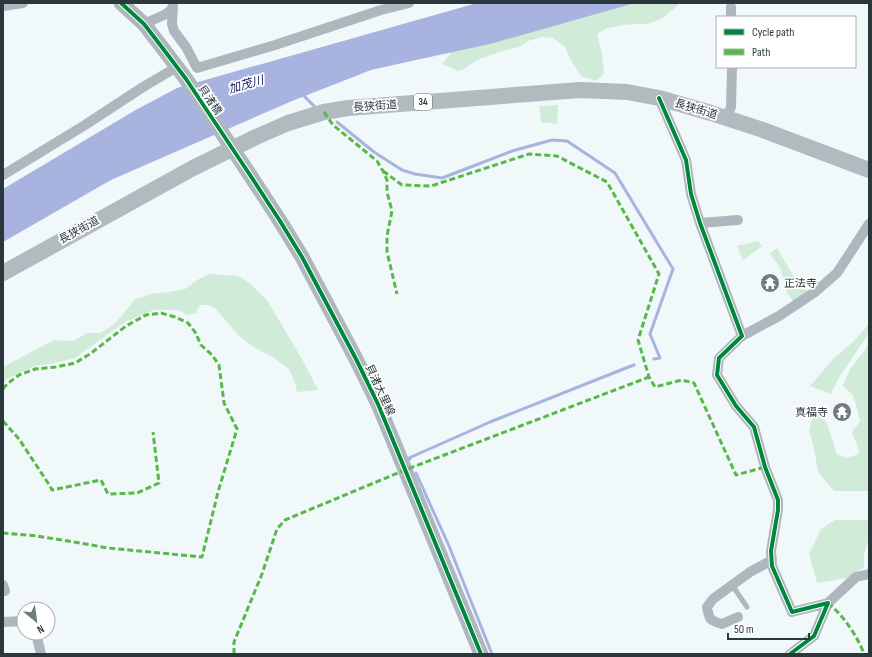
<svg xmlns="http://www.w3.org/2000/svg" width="872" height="657" font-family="'Sofia Sans Condensed','Noto Sans JP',sans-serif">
  <rect width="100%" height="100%" fill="#f0f8fa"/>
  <path fill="#d1ebd9" d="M 588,3 L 678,3 L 677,6 L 663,18 L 648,24 L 634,24 L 623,25 L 607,28 L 597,34 L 602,54 L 604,74 L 596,81 L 581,76 L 572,62 L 564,46 L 553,38 L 542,37 L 528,41 L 519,47 L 505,50 L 477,60 L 464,69 L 458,71 L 442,64 L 456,46 Z
    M 558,105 L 557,124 L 541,122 L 539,106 Z
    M 758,241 L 762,246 L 743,260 L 737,246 Z
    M 777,248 L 798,284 L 803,284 L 809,293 L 794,302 L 787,293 L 780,268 L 770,253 Z
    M 209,274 L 238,276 L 248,282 L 267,300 L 303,361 L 318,390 L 297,392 L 295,383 L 289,369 L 274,358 L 255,348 L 239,336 L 215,308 L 207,305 L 200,305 L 196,313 L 188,315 L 177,310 L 154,310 L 125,322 L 75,358 L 55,363 L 35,366 L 7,379 L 3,383 L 3,367 L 54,340 L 73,341 L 87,333 L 100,333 L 113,325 L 125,312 L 134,300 L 150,294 L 168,292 L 185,289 L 199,279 Z
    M 869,324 L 869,333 L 838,379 L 831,394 L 810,386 L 834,358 L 853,342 Z
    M 869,342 L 869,491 L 834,491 L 818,472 L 814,448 L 809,431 L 812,419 L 820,415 L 827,423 L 837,454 L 846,458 L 856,455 L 860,452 L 854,438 L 852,432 L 860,421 L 858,412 L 853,395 L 843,386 L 850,369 L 865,350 Z
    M 835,520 L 869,520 L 869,539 L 864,554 L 864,566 L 862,569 L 847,578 L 817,583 L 809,554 L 821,529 Z"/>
  <path fill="#a9b3df" d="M 477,3 L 635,3 L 490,44 L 416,60 L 371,70 L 292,101 L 111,180 L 3,242 L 3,189 L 134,111 L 177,88 Z"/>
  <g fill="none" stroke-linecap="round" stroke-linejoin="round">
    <path stroke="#a9b3df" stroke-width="3" d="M 302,94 L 315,107
      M 337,122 L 374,152 L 402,170 L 415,174 L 442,178 L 512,151 L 552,140 L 567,141 L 615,173 L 673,269 L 650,334 L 660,358 L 654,359
      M 410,459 L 409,458 L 490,422 L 626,368 L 634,365
      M 416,473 L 449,546 L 492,654"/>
    <path stroke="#afb7be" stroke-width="5" d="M 732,585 L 747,607"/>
    <path stroke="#afb7be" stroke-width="10" d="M 173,3 L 172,24 L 174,31 L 186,47 L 197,68 L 275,45 L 381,10 L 409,3
      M 3,6 L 23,3
      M 731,7 L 731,17
      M 144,24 L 166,14 L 173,8
      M 659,98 L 686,160 L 691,194 L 700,223 L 742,336 L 719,358 L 717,375 L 736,406 L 754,427 L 765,467 L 778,500 L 778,510 L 771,551 L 772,566 L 792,612 L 828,603 L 814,636 L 790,654
      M 726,118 L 731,107 L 732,67
      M 3,175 L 85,125 L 143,87 L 177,67
      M 700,223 L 738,220
      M 742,336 L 779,316 L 815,292 L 837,273 L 869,224
      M 3,585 L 5,591
      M 828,603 L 856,577 L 869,574
      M 738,617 L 722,624 C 710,621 709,619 707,607 L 713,599 L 750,572 L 772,560
      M 3,622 L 24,621
      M 36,633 L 41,654"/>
    <path stroke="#aeb7bd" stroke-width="15" d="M 121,3 L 144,24 L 161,46 L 186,79 L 250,175 L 280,221 L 302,257 L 356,359 L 378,404 L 481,654"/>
    <path stroke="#b0babf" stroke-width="16" d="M 3,273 L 193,168 L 256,137 L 288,123 L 324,112 L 348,108 L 580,90 L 627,92 L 659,98 L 711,113 L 763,130 L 869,170"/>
    <path stroke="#58b947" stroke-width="3" stroke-dasharray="6 3" stroke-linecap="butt" d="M 324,112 L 333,125 L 377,161 L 383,171 L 387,180 L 387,192 L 392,211 L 387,236 L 387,252 L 397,294
      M 383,171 L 402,185 L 431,186 L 529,154 L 557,156 L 607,182 L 659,274 L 638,340 L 649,377 L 655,387 L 682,380 L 694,383 L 736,475 L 765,467
      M 3,389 L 7,384 L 19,375 L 35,369 L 56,367 L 75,363 L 90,354 L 126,326 L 146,315 L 161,313 L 175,317 L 188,323 L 195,332 L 201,345 L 212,355 L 219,365 L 224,403 L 237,429 L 218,492 L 202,557 L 108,548 L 74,542 L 37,536 L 3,533
      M 3,421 L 19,439 L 50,486 L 52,490 L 101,480 L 108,494 L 137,493 L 159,483 L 153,432
      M 828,603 C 843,615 858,637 864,654
      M 234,654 L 234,642 L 262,574 L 277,529 L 285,520 L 405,470 L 649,377"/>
    <defs>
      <path id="cycleway" d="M 121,3 L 144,24 L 161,46 L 186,79 L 250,175 L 280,221 L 302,257 L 356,359 L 378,404 L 481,654
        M 659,98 L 686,160 L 691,194 L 700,223 L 742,336 L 719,358 L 717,375 L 736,406 L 754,427 L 765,467 L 778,500 L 778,510 L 771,551 L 772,566 L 792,612 L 828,603 L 814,636 L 790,654"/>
    </defs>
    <use href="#cycleway" stroke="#fff" stroke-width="6"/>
    <use href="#cycleway" stroke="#00873e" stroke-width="4"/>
  </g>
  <defs>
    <symbol id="temple-disc" viewBox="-11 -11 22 22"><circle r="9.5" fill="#6f7b7e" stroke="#fff"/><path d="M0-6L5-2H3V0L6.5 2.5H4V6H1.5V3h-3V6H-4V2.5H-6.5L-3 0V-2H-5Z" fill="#fff"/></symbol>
  </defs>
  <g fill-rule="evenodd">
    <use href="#temple-disc" x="759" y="272" width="22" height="22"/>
    <use href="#temple-disc" x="831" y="401" width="22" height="22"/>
  </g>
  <g text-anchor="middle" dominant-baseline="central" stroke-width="3.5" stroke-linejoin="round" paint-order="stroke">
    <rect fill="#fff" stroke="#6a7476" stroke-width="1" x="414" y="94" width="18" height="16" rx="3"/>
    <g font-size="10" font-weight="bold" fill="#2a383c">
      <text x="423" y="102">34</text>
    </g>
    <g font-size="11" fill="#2a383c" stroke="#fff">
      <text transform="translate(210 100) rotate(56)">貝渚橋</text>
      <text transform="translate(375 106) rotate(-4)">長狭街道</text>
      <text transform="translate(696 109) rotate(17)">長狭街道</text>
      <text transform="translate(79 230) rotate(-29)">長狭街道</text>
      <text transform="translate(380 390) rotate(65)">貝渚大里線</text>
    </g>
    <g font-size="11" fill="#2a383c" stroke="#fff" text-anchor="start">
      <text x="784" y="283">正法寺</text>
      <text x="828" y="412" text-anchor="end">真福寺</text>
    </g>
    <g font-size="12" font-style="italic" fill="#20236a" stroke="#fff">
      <text transform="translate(246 85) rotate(-16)">加茂川</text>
    </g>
  </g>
  <rect width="872" height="657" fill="none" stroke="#2a383c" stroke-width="8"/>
  <rect x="716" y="16" width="140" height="52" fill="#ffffff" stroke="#aaafb1"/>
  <rect x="724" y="29" width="20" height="6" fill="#00873e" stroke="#aaafb1"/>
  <text x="752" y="36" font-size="12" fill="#2a383c">Cycle path</text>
  <rect x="724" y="49" width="20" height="6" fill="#58b947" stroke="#aaafb1"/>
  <text x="752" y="56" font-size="12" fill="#2a383c">Path</text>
  <g transform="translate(36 621) rotate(151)"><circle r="19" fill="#ffffff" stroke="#aaafb1"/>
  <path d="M0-3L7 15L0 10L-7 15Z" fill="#6f7b7e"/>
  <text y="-6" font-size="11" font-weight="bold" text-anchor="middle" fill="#2a383c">N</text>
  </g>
  <path d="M728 633v6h81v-6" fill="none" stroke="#2a383c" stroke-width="2"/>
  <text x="734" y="633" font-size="12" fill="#2a383c" stroke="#ffffff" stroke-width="3" paint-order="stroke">50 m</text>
</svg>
